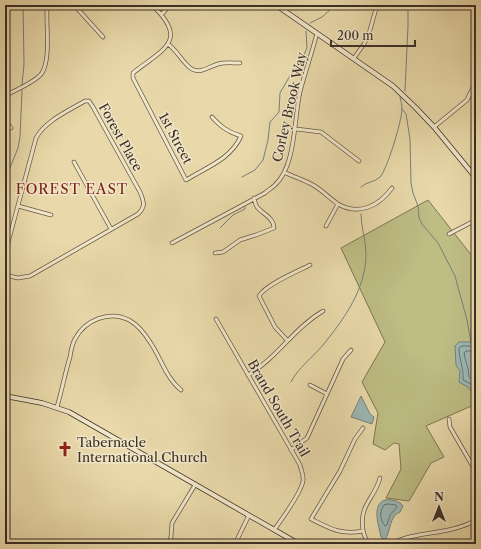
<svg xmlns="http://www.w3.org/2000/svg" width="481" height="549" font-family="'Libre Caslon Text',serif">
  <rect width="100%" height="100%" fill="#e9d9aa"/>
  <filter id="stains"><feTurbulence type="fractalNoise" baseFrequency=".005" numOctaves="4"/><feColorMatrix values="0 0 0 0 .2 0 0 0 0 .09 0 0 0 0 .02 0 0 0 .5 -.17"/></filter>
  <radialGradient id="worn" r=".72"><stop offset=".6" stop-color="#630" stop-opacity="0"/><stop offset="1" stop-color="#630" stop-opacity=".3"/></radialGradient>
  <path fill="#bdbd84" stroke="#7c7656" d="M 428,200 L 476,261 L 476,404 L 426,426 L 444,457 L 431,463 L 409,501 L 386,498 L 401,469 L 399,444 L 394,443 L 385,450 L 373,444 L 378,413 L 362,382 L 385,342 L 341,248 Z"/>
  <path fill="#9cb7b4" stroke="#75817c" d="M 459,342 L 476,342 L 476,394 L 474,395 L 468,387 L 459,382 L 460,371 L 456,365 L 455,346 Z
    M 361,396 L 370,414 L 374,417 L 372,424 L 351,417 Z
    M 385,500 C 391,499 400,501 403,506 L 400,512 C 389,516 391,531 385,540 L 381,537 C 379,526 371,505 385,500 Z"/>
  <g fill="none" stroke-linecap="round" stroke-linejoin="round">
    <path stroke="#6b736e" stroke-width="1" d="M 476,346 L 462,346 L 459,348 C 459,360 464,368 463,380 L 471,384 L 476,391
      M 476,351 L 466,351 L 464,353 C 465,361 469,368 469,377 L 476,383
      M 389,504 L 396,505 L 397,507 L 390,515 L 387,525 L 385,526 C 380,520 379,512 384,505 Z"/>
    <path stroke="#75817c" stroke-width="1" d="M 310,23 L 322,17 L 331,9 L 338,5
      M 22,85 L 24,64 L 23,5
      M 405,91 L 408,26 L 408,5
      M 402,109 L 406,114 L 410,139 L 411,183 L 413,193 L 418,206 L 419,218 L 422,224 L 438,243 L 455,276 L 467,320 L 471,342
      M 242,177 L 255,170 L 263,160 L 268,140 L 270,122 L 279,112 L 280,93 L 291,74 L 302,59 L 307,48 L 306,31
      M 5,180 L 18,148 L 20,137 L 22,90
      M 361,187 C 366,182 375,182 380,177 C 387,170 402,120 402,109 C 402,106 401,101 400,97
      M 220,228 L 233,215 L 245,209 L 245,207
      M 291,382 C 298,368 313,357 323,345 C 344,319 366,289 366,254 C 366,241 361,227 361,214"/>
    <defs>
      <path id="street" d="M 74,5 L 103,37
        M 152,5 C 190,41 163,49 133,73 L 133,78 L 186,180 C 207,167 231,159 241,136 C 228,132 221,127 212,117
        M 162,14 L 170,5
        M 168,44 C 177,51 180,58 187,65 C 198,77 207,67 218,64 C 225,62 233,63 240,63
        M 354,58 L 364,44 L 368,37 L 377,5
        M 5,96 C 15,90 36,82 42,73 C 51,58 46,26 47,8 L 48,5
        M 5,120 L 11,128
        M 434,127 L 467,100 L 476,81
        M 296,129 L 321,132 L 359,161
        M 74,162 L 111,229
        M 284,172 C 294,177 304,180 313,185 C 322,190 329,198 338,204 C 359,216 379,206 392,188
        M 18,206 L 51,215
        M 326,226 L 338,204
        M 449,234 L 476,220
        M 172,243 L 265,193 C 268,190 272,188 275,185 C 296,166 294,118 300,92 C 305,72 312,53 317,33
        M 215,253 L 223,252 L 240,240 L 256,235 L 274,228 C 274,218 263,214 257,207 C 255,204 255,201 254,198
        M 5,254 L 36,138 C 45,121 68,111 85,101 L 89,101 L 93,107 L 140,192 C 144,202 146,206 138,214 L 30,276 L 18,278 L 5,275
        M 216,319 L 300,465 C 301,470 304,475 303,481 C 301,493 282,519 274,530
        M 287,340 L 275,327 L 259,296 C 265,285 298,271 310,265
        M 248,375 C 277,358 294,328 323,311
        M 310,385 L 327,394
        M 57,407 C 62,390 65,373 70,357 C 71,351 72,344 75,339 C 85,320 109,310 129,320 C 138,325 145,334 150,342 C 161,358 166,378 181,390
        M 449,419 L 450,427 L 476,472
        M 291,450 L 307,438 L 343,359 L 351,350
        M 363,531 C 340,535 331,529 311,519 L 340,471 L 355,439 L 363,428
        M 168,544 L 171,537 L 172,523 L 195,485
        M 235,544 L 249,515
        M 370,544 C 366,541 364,535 363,530 C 359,504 374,500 380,478
        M 391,544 C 417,530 448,536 476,520"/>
      <path id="secondary" d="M 276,5 L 393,86 L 416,108 L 434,127 L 476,178
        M 5,396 L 42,403 L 69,412 L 299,544"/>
      <path id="primary" d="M 5,539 L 8,544"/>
    </defs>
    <use href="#street" stroke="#665a48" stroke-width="4.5"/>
    <use href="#secondary" stroke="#3a2f27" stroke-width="5.5"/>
    <use href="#primary" stroke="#3a2f27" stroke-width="6"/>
    <use href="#street" stroke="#f1e6c8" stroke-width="3"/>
    <use href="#secondary" stroke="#f1e6c8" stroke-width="4"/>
    <use href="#primary" stroke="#e9d9aa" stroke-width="4.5"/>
  </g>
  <defs>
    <symbol id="church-bare" viewBox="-9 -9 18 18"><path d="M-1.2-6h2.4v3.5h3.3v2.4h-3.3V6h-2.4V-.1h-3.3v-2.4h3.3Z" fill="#8f2418" stroke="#f1e6c8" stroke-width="2.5" paint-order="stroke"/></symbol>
  </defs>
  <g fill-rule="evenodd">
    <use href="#church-bare" x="54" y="438" width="22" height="22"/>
  </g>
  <g text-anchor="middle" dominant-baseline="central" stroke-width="3" stroke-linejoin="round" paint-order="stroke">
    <g font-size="13" fill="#3a2f27" stroke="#f1e6c8">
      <text transform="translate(289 107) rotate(-77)">Corley Brook Way</text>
      <text transform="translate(121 137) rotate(61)">Forest Place</text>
      <text transform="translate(176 138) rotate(62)">1st Street</text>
      <text transform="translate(279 408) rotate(60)">Brand South Trail</text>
    </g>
    <g font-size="13" fill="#3a2f27" stroke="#f1e6c8" text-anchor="start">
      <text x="77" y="442">Tabernacle<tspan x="77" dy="15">International Church</tspan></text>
    </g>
    <g font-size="14" letter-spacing="1" fill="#7a1f14" stroke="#f1e6c8">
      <text x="72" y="189">FOREST EAST</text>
    </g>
  </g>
  <rect width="481" height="549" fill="none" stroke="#e9d9aa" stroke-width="20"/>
  <rect x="6" y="6" width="469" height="537" fill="none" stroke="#3a2f27" stroke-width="2"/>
  <rect x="10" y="10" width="461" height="529" fill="none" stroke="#3a2f27"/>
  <g transform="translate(439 507)" stroke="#f1e6c8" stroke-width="3" paint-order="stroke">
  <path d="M0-3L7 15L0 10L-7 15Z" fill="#3a2f27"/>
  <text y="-6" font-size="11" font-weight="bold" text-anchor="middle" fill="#3a2f27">N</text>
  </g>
  <path d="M331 40v6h84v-6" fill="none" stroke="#3a2f27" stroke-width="2"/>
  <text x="337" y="40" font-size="12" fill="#3a2f27" stroke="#f1e6c8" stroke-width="3" paint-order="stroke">200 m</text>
  <rect width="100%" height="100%" filter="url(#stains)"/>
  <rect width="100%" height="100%" fill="url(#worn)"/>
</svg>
